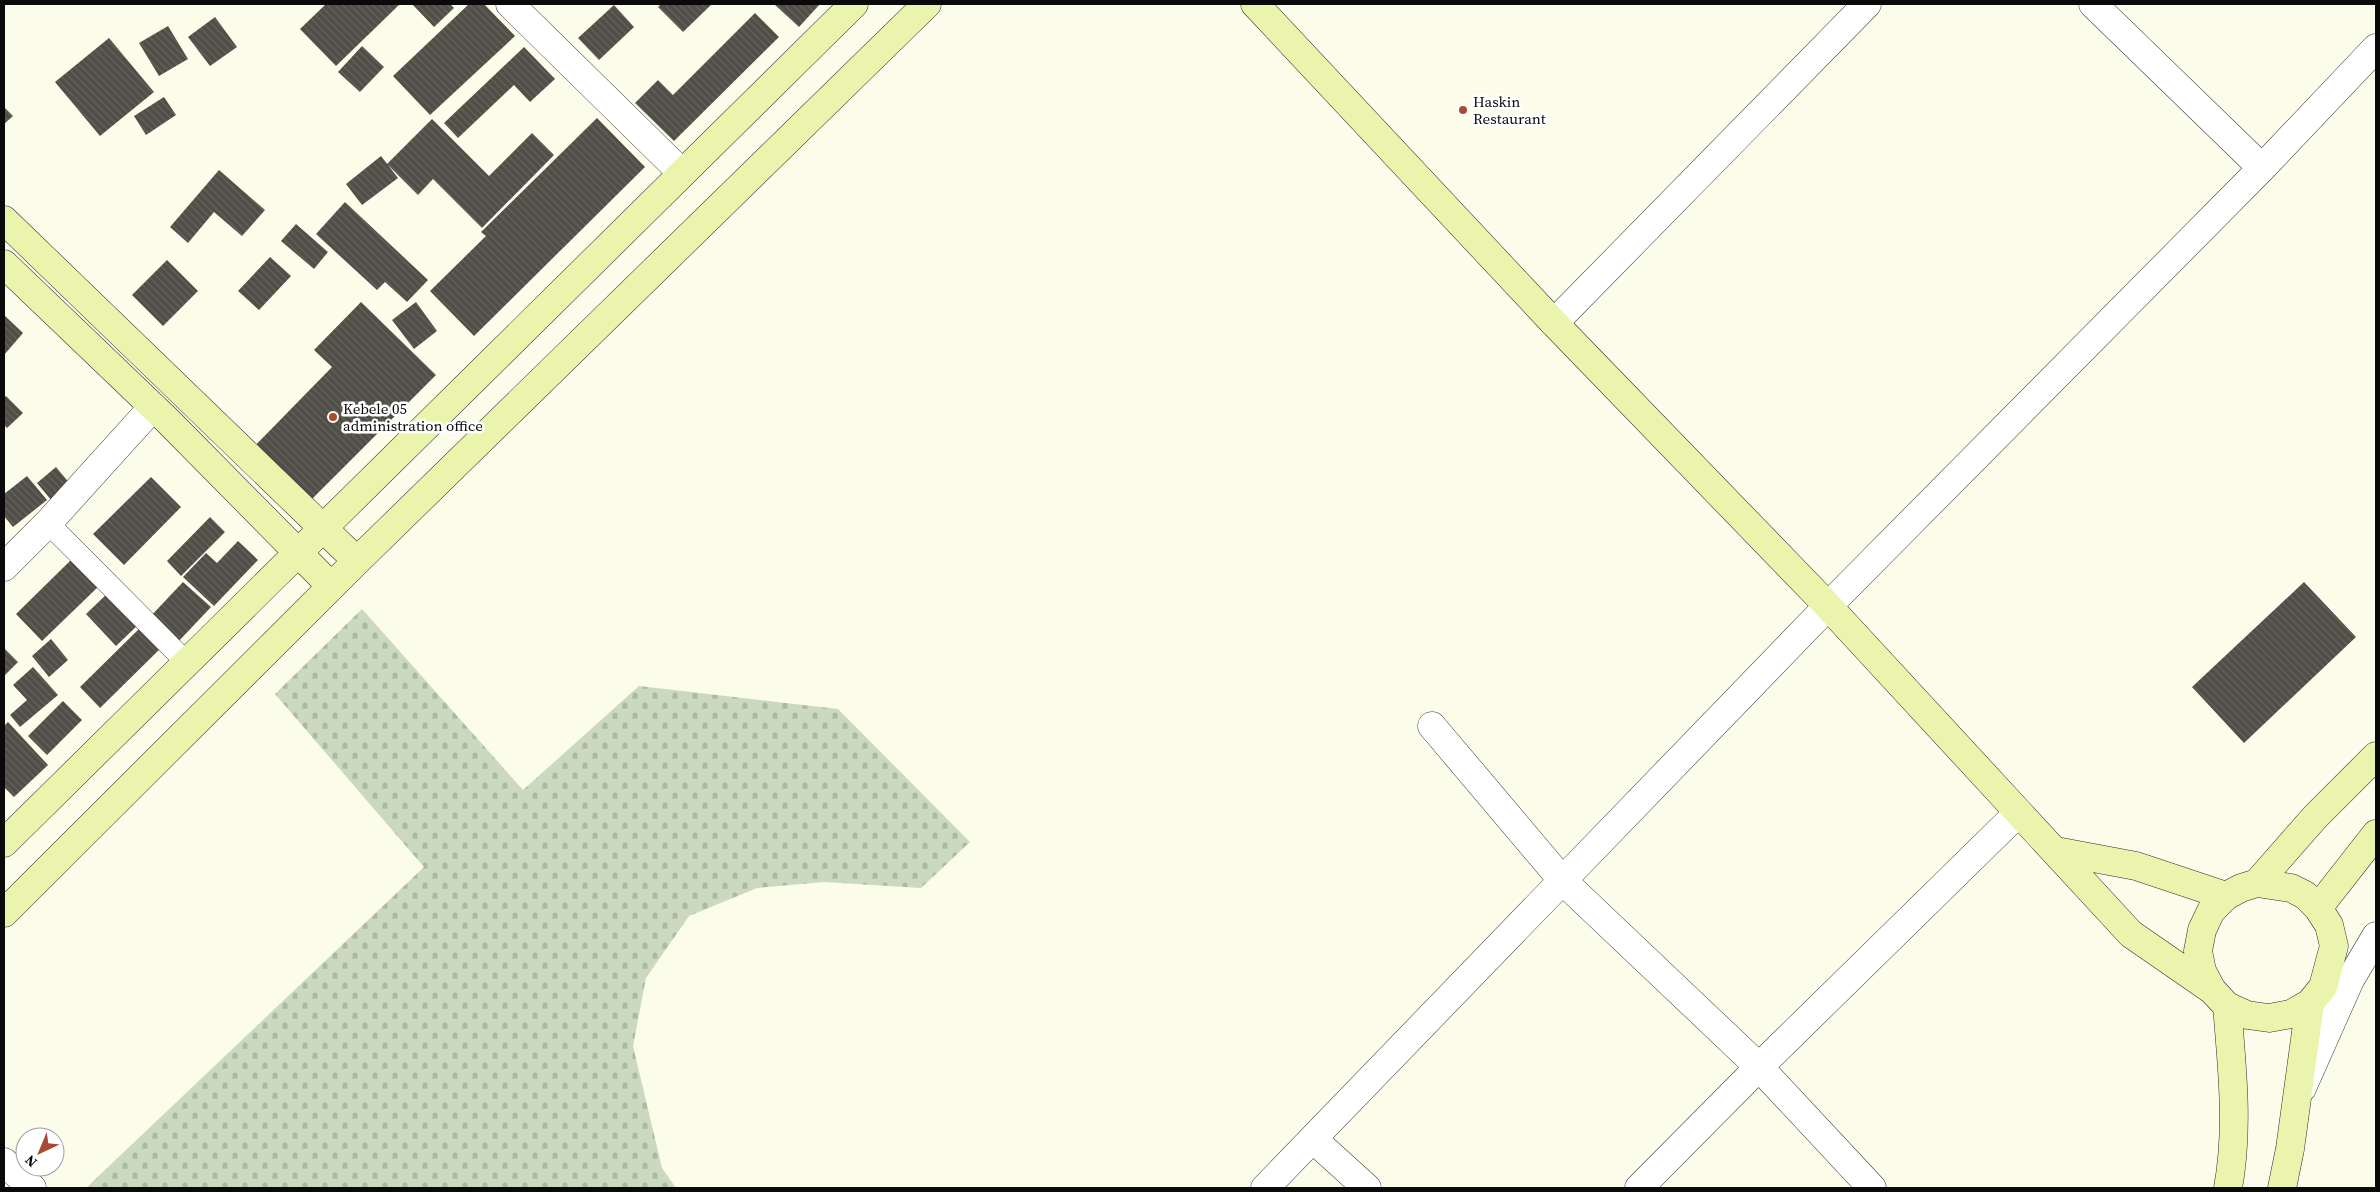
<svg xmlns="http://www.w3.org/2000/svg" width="2380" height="1192" font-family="'Source Serif 4',serif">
  <defs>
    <pattern id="cemetery-stones" width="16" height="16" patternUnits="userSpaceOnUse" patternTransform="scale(1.25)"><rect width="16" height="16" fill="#cbdabf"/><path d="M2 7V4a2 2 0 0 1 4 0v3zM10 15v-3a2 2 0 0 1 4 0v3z" fill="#adbaa3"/></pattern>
    <pattern id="building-back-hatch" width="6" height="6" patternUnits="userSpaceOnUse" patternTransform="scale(1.25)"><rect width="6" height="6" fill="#514e48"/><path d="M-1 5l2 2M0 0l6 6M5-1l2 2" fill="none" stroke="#65635e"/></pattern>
  </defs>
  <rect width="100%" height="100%" fill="#fbfcea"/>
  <path fill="url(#cemetery-stones)" d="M 362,609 L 523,790 L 639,686 L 838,709 L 970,842 L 921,888 L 824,882 L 757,888 L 689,916 L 646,978 L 633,1046 L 662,1168 L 676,1188 L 86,1188 L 424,867 L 275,694 Z"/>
  <path fill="url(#building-back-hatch)" d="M 326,4 L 400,4 L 336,66 L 300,29 Z
    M 412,4 L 450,4 L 454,8 L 434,27 Z
    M 469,4 L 484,4 L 515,36 L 430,115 L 393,76 Z
    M 661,4 L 712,4 L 683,32 L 658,7 Z
    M 774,4 L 820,4 L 799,27 Z
    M 614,5 L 634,27 L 599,60 L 578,38 Z
    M 755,13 L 779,37 L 674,141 L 635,103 L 658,80 L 673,95 Z
    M 215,17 L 237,47 L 210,66 L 188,37 Z
    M 168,26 L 188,59 L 159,76 L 139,43 Z
    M 109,38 L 154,92 L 100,136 L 55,82 Z
    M 362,46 L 384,67 L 360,92 L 338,72 Z
    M 524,47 L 555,79 L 530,102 L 514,85 L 458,138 L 444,123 Z
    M 164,97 L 176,115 L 146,135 L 134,116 Z
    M 4,107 L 13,116 L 4,124 Z
    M 597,118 L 645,167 L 474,336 L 430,291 L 486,236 L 481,232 Z
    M 432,119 L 489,176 L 532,133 L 554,155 L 482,228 L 433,179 L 418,195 L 387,164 Z
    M 381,156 L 398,178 L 362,205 L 346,184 Z
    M 219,170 L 265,210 L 242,236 L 214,212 L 188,243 L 170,227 Z
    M 345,202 L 428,280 L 407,302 L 385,282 L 377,290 L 316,234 Z
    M 296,224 L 328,252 L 314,269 L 281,241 Z
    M 270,257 L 291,276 L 259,310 L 238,291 Z
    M 167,260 L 198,291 L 163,326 L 132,295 Z
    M 361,302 L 436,375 L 299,512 L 243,458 L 332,367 L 314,350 Z
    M 416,302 L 437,331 L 414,349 L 392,320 Z
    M 4,315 L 23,333 L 4,355 Z
    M 6,396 L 23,413 L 7,428 L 4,425 L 4,398 Z
    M 56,467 L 71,485 L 52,501 L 37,483 Z
    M 27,476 L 47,500 L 13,527 L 4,516 L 4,494 Z
    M 151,477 L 181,507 L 124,565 L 93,534 Z
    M 210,517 L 225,532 L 181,576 L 167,561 Z
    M 238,541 L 258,560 L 214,606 L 183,577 L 206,553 L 217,563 Z
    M 72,559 L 99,586 L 42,641 L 16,614 Z
    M 183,582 L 211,607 L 177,643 L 149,618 Z
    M 2304,582 L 2356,637 L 2244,743 L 2192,687 Z
    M 110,591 L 140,623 L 116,646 L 86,614 Z
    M 143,625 L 164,645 L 100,708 L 80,687 Z
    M 51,639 L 68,660 L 49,677 L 32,656 Z
    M 4,648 L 18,662 L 4,676 Z
    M 33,667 L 58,695 L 20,727 L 10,715 L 27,700 L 13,685 Z
    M 63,701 L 82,720 L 47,755 L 28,736 Z
    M 8,722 L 48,765 L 14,797 L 4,787 L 4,726 Z"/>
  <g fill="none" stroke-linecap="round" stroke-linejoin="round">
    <defs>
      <path id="lane" d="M 48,523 L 187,663"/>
      <path id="street" d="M 510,4 L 682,173
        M 2093,4 L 2262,168
        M 1554,323 L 1867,4
        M 4,567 L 48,523 L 153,407
        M 1432,726 L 1563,881 L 1759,1067 L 1872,1188
        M 2302,1088 L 2350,980 L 2376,936
        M 1313,1139 L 1367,1188
        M 4,1162 L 32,1188
        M 1265,1188 L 1828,606 L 2262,168 L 2376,48
        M 1639,1188 L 1759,1067 L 2018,813"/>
      <path id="secondary" d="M 1255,4 L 1554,323 L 1828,606 L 2131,934 L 2212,990
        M 4,220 L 357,561
        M 4,264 L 168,421 L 331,586
        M 4,843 L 854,4
        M 2056,851 L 2136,866 L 2226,896
        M 2257,883 L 2291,888 L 2305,895 L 2318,908 L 2329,925 L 2334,946 L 2323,987 L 2310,1003 L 2291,1014 L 2269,1018 L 2247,1015 L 2227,1006 L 2212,990 L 2202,971 L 2198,951 L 2202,930 L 2211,911 L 2226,896 L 2241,888 L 2257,883 L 2315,817 L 2376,756
        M 2318,908 L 2376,834
        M 4,913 L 357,561 L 927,4
        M 2227,1006 C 2232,1066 2239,1129 2228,1188
        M 2282,1188 L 2290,1149 L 2310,1003"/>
    </defs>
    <use href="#lane" stroke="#3d3d3d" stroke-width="22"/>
    <use href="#street" stroke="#3d3d3d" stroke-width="29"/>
    <use href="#secondary" stroke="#2c2c2c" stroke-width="29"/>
    <use href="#lane" stroke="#fff" stroke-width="21"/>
    <use href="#street" stroke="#fff" stroke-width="28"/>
    <use href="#secondary" stroke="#ebf4ad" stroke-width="28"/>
  </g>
  <g fill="#a74b35" stroke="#fff" stroke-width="2">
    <circle cx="1463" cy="110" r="5"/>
    <circle cx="333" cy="417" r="5"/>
  </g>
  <g text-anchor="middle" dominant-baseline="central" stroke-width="5" stroke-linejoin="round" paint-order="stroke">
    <g font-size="15" fill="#0a0a0a" stroke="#fff" text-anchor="start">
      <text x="1473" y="101">Haskin<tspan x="1473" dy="17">Restaurant</tspan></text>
      <text x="343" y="408">Kebele 05<tspan x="343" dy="17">administration office</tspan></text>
    </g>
  </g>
  <rect width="2380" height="1192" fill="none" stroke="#0a0a0a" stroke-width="10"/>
  <g transform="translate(40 1152) rotate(224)"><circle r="24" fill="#ffffff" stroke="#9d9d9d"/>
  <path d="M0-4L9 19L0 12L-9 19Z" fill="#a74b35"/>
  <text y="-8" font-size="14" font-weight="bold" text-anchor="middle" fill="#0a0a0a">N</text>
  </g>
</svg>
